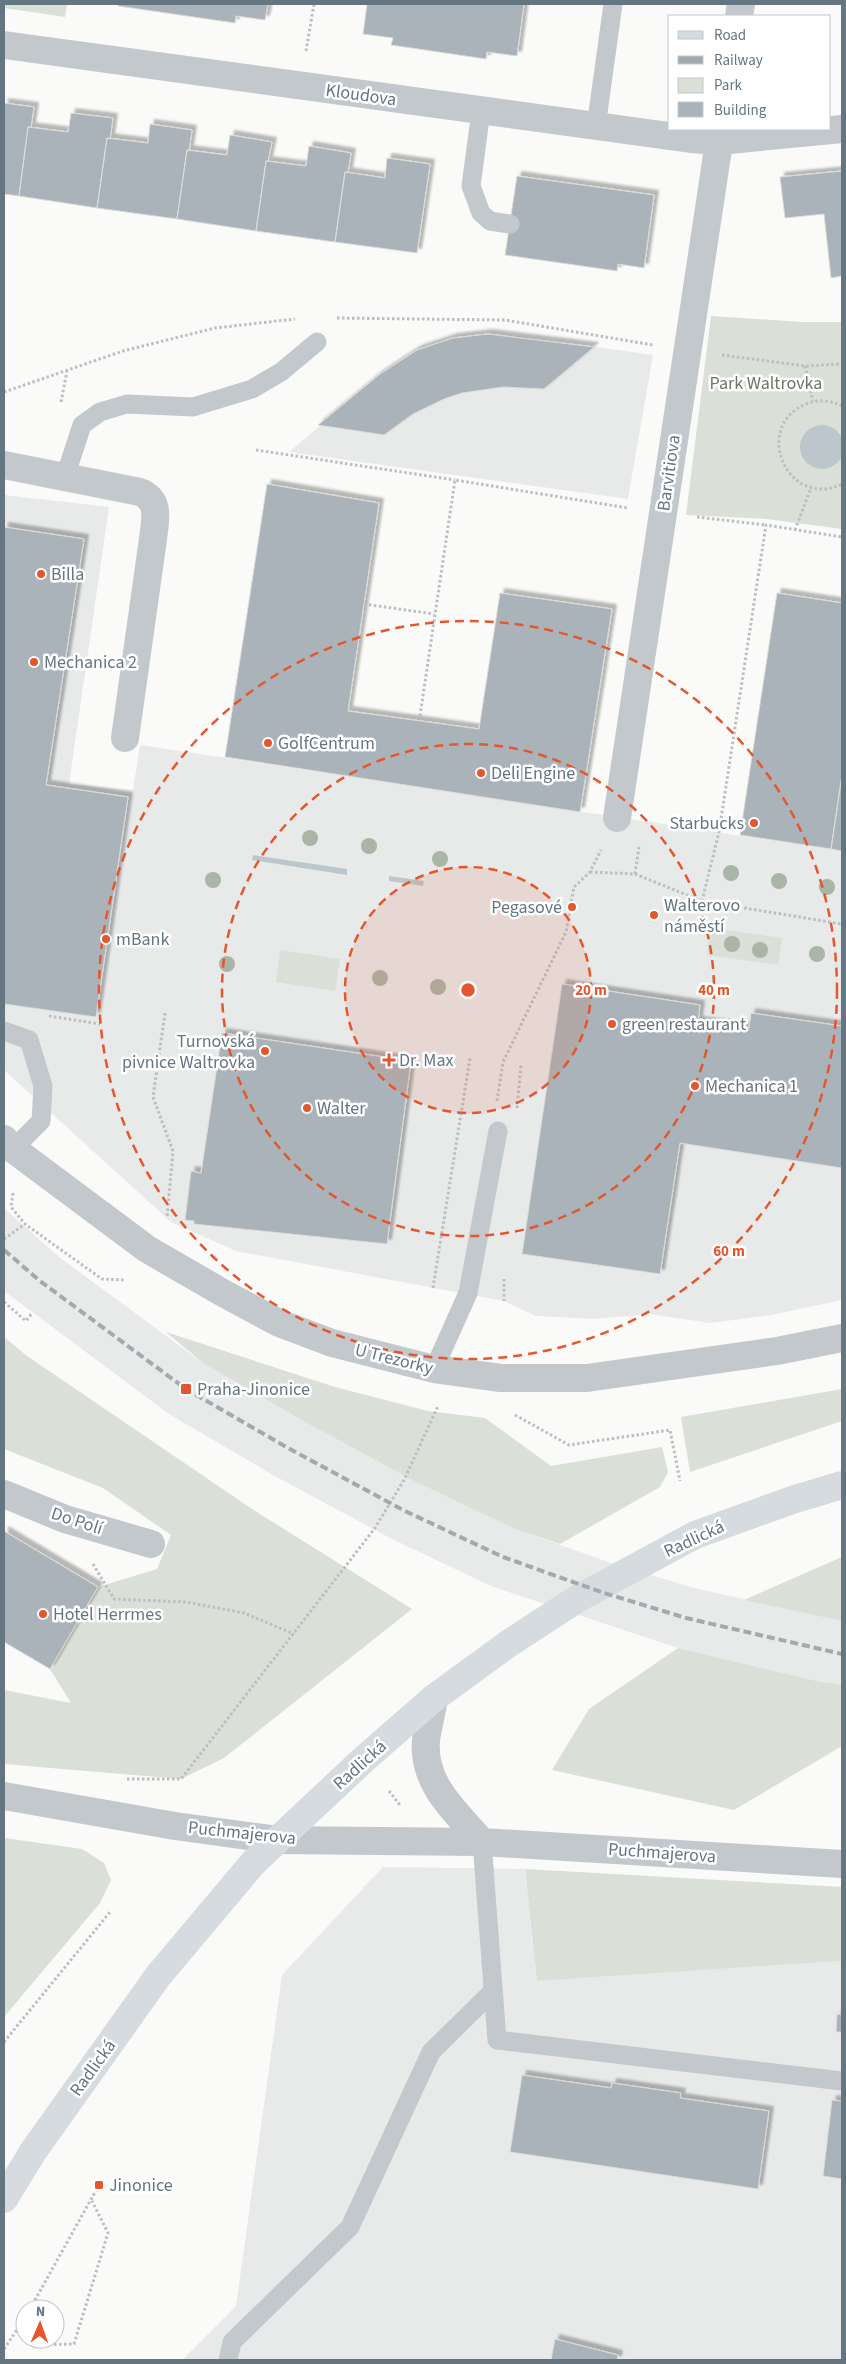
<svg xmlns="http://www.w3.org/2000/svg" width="846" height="2364" font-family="'Source Sans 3',sans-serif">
  <defs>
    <filter id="shadow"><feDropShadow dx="4.5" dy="-4.5" stdDeviation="1" flood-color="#0004"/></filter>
  </defs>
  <rect width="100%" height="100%" fill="#fafaf8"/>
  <path fill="#e8e9e9" d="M 466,335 L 517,336 L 653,355 L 628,499 L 289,452 L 393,365 L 433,344 Z
    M 4,495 L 109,507 L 69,784 L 133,790 L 140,745 L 842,851 L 842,1300 L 771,1315 L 710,1323 L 649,1314 L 594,1319 L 536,1316 L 504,1301 L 236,1251 L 171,1222 L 4,1070 Z
    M 4,1208 L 59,1257 L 203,1363 L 303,1421 L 418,1483 L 515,1529 L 614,1564 L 694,1588 L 842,1621 L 842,1685 L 817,1681 L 678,1648 L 491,1586 L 390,1538 L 273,1475 L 169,1414 L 4,1291 Z
    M 383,1867 L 525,1869 L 537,1981 L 842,1961 L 842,2360 L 182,2360 L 236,2306 L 282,1975 Z"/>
  <path fill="#dadfd7" d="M 4,4 L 67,4 L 65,17 L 4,8 Z
    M 711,316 L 802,322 L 842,322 L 842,438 L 838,431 L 842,457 L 842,455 L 842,529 L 767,519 L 686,515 Z
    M 711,928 L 782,938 L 778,965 L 707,955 Z
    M 280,950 L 340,959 L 335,991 L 276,982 Z
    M 166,1332 L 335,1387 L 428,1411 L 485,1418 L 551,1466 L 662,1447 L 668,1472 L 660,1487 L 560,1544 L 515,1529 L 418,1483 L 303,1421 L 203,1363 Z
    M 4,1337 L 27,1356 L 255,1511 L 412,1609 L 224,1758 L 181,1779 L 4,1764 L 4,1690 L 71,1703 L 50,1669 L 98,1587 L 157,1569 L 171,1535 L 103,1488 L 4,1449 Z
    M 842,1389 L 842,1421 L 690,1472 L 681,1417 Z
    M 842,1557 L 842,1621 L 744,1600 Z
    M 678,1648 L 817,1681 L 842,1685 L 842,1746 L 734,1810 L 552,1770 L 589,1709 Z
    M 4,1838 L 82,1849 L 104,1863 L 111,1880 L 100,1903 L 4,2017 Z
    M 525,1869 L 842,1887 L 842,1961 L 537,1981 Z"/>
  <path fill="#bbc7cb" d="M800 447a22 22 0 1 1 44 0a22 22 0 1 1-44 0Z
    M 253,855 L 347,869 L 347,875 L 252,860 Z
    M 389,876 L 424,881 L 423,886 L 389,881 Z"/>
  <path fill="#aab3b9" stroke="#dcdcda" filter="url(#shadow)" d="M 118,4 L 268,4 L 265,20 L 236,16 L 235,23 L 118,6 Z
    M 367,4 L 524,4 L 517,56 L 487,52 L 486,59 L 391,45 L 393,38 L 363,34 Z
    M 4,103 L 34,107 L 31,127 L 28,127 L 19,196 L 4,194 Z
    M 71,113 L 113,118 L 110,139 L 107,138 L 97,208 L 19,196 L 28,127 L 68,132 Z
    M 150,124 L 192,130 L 189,150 L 187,150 L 177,219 L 97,208 L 107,138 L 148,143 Z
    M 230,135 L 272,142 L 268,161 L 266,161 L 256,231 L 177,219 L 187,150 L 227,155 Z
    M 309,146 L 351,153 L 348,172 L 345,172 L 335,242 L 256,231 L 266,161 L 306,166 Z
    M 387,158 L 430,164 L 417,253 L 335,242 L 345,172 L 385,178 Z
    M 842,171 L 842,276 L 831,278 L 824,214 L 785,218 L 780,177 Z
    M 517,176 L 654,195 L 644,268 L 618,264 L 617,271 L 505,255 Z
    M 488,334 L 594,347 L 544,389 L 503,387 L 462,393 L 444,399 L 413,414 L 384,435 L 318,425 L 380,374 L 417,350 L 453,338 Z
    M 267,484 L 379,503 L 348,711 L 479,729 L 500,593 L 612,609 L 580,812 L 225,757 Z
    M 4,527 L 84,539 L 46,785 L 128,797 L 96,1017 L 4,1004 Z
    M 777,593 L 842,603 L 842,775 L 831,849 L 740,835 Z
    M 842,775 L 842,851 L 831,849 Z
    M 562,984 L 700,1005 L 698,1021 L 749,1028 L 751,1013 L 842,1026 L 842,1168 L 680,1143 L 660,1274 L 522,1254 Z
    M 222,1033 L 411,1061 L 387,1244 L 194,1224 L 194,1221 L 185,1220 L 191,1171 L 201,1173 Z
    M 4,1531 L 98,1587 L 50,1669 L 4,1642 Z
    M 837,2014 L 842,2015 L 842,2032 L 836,2032 Z
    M 522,2075 L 611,2088 L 612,2083 L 681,2093 L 680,2098 L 769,2111 L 758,2189 L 510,2152 Z
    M 832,2100 L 842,2101 L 842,2179 L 823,2176 Z
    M 555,2339 L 618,2355 L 617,2360 L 551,2360 Z"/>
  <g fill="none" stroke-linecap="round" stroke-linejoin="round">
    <path stroke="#bbbfc2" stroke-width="3" stroke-dasharray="2.5 2.5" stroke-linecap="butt" d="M 306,51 L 314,4
      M 337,318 L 505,320 L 653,345
      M 722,355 L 805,366 L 842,364
      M 805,366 L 813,401
      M 4,392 L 123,351 L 215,328 L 295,319
      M 61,402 L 67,371
      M 842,406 C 830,400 818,399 806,404 C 751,427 788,510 842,484
      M 256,450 L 455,480
      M 697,517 L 766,525
      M 795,530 L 811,488
      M 364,604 L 434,614
      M 420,716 L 455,480 L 628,508
      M 590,872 L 635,874 L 702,901 L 842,924
      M 635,874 L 639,847
      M 702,901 L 719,832 L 766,525 L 842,537
      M 165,1013 L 153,1097 L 173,1151 L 167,1218
      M 49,1016 L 100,1024
      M 497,1101 L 503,1062 L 566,932 L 574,887 L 590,872 L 601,850
      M 517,1108 L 521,1065
      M 13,1193 L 11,1207 L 25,1224 L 102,1279 L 126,1280
      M 4,1239 L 25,1224
      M 504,1279 L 504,1301
      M 433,1288 L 470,1058
      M 4,1302 L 26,1321 L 32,1313
      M 515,1415 L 569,1445 L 670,1430 L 680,1481
      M 93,1564 L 114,1599 L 186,1602 L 244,1613 L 294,1634
      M 127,1779 L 181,1779 L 375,1528 L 404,1480 L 438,1406
      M 389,1791 L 400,1805
      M 4,2042 L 110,1912
      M 30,2309 L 99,2185
      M 34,2345 L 74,2344 L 108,2233 L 92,2201
      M 4,2349 L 25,2318"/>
    <path stroke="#c3c8cc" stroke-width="19" d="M 481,111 L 471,186 L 481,213 L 490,221 L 510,224
      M 596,127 L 613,4
      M 65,477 L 82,425 L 100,412 L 127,404 L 193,407 L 252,389 L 281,372 L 317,342
      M 4,1031 L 29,1040 L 43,1086 L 41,1121 L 13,1149
      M 434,1369 L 468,1293 L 498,1131
      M 482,1842 L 497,2040 L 842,2081
      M 228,2360 L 232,2342 L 350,2227 L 431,2052 L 493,1991"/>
    <path stroke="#c3c8cc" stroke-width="28" d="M 739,16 L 741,4
      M 4,45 L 691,139 L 719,141 L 842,129
      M 4,465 L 140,492 C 161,500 155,521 153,539 L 125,738
      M 617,818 L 721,129
      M 4,1139 L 13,1149 L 147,1249 L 223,1293 L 279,1323 L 332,1343 L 434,1369 L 501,1378 L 587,1378 L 777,1351 L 842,1338
      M 4,1494 L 65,1519 L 151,1544
      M 434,1698 C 432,1712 428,1726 426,1740 C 422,1784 456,1812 482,1842
      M 4,1796 L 175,1826 L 278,1840 L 482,1842 L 842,1864"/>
    <path stroke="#d6dbdf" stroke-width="28" d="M 4,2199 L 34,2150 L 158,1976 L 253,1863 L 363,1760 L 434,1698 L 508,1644 L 577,1599 L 695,1535 L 792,1500 L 842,1485"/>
    <path stroke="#a2aab0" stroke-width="4" stroke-dasharray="8 4" stroke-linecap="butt" d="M 4,1250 L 40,1281 L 186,1389 L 288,1448 L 405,1511 L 503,1557 L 604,1593 L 686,1618 L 842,1654"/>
  </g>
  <g fill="#aab4a7">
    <circle cx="310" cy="838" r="8"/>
    <circle cx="369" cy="846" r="8"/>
    <circle cx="440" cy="859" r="8"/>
    <circle cx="731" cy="873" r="8"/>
    <circle cx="213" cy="880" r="8"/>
    <circle cx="779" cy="881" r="8"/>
    <circle cx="827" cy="887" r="8"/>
    <circle cx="732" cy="944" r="8"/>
    <circle cx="760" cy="950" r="8"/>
    <circle cx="817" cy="954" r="8"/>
    <circle cx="227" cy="964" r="8"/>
    <circle cx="380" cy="978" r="8"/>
    <circle cx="438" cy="987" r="8"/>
  </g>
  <circle cx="468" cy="990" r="123" fill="#e4572e" fill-opacity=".12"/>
  <g fill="none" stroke="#e4572e" stroke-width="2.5" stroke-dasharray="9 6">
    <circle cx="468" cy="990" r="123"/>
    <circle cx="468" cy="990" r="246"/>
    <circle cx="468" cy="990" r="369"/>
  </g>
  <g fill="#e4572e" stroke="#fff" stroke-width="2">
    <circle cx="41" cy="574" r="5"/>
    <circle cx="34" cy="662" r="5"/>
    <circle cx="268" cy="743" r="5"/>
    <circle cx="481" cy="773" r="5"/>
    <circle cx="754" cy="823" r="5"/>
    <circle cx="572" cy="907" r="5"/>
    <circle cx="654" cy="915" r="5"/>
    <circle cx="106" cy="939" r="5"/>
    <circle cx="612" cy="1024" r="5"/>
    <circle cx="265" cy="1051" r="5"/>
    <path d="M386.5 1052.5h5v5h5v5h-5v5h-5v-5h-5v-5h5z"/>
    <circle cx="695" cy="1086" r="5"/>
    <circle cx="307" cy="1108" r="5"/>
    <rect x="180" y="1383" width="12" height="12" rx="2.5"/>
    <circle cx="43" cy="1614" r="5"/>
    <rect x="94" y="2180" width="10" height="10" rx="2.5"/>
  </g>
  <g text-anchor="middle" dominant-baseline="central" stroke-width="5" stroke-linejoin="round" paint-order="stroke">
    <g font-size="18" fill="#657683" stroke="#fff">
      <text transform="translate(361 95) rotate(8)">Kloudova</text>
      <text transform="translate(669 473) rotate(-82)">Barvitiova</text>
      <text transform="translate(394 1359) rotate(14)">U Trezorky</text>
      <text transform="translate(77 1521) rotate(18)">Do Polí</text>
      <text transform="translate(694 1539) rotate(-25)">Radlická</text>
      <text transform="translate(360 1765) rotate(-42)">Radlická</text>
      <text transform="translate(242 1833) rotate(6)">Puchmajerova</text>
      <text transform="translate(662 1853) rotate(4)">Puchmajerova</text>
      <text transform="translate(93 2068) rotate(-54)">Radlická</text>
    </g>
    <g font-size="18" fill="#687a64" stroke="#fff">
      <text x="766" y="383">Park Waltrovka</text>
    </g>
    <g font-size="18" fill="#657683" stroke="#fff" text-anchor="start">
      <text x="51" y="574">Billa</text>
      <text x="44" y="662">Mechanica 2</text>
      <text x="278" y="743">GolfCentrum</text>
      <text x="491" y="773">Deli Engine</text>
      <text x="744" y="823" text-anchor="end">Starbucks</text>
      <text x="664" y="905">Walterovo<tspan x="664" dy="21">náměstí</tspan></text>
      <text x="562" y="907" text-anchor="end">Pegasové</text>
      <text x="116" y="939">mBank</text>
      <text x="622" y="1024">green restaurant</text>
      <text x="255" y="1041" text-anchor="end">Turnovská<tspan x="255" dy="21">pivnice Waltrovka</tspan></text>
      <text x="399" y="1060">Dr. Max</text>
      <text x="705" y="1086">Mechanica 1</text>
      <text x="317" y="1108">Walter</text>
      <text x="197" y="1389">Praha-Jinonice</text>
      <text x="53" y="1614">Hotel Herrmes</text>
      <text x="109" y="2185">Jinonice</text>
    </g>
  </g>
  <circle cx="468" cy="990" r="8" fill="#e4572e" stroke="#fff" stroke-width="2.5"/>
  <g font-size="15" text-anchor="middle" font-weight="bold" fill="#e4572e" stroke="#fff" stroke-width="5" stroke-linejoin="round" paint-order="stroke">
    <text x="591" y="995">20 m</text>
    <text x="714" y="995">40 m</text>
    <text x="729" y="1256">60 m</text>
  </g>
  <rect width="846" height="2364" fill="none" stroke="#657683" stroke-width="10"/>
  <rect x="668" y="15" width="162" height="115" fill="#ffffff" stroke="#c1c8cd"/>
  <rect x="678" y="31" width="25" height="8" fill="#d6dbdf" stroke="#c1c8cd"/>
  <text x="714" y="40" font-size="15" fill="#657683">Road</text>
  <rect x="678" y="56" width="25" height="8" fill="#a2aab0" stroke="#c1c8cd"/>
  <text x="714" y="65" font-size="15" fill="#657683">Railway</text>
  <rect x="678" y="78" width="25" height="15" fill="#dadfd7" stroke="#c1c8cd"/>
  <text x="714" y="90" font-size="15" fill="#657683">Park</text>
  <rect x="678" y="102" width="25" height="15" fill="#aab3b9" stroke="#c1c8cd"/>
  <text x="714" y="115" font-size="15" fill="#657683">Building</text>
  <g transform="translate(40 2324) rotate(2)"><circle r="24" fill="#ffffff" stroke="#c1c8cd"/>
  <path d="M0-4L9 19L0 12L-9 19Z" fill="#e4572e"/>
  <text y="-8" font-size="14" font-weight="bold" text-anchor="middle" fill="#657683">N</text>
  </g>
</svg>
